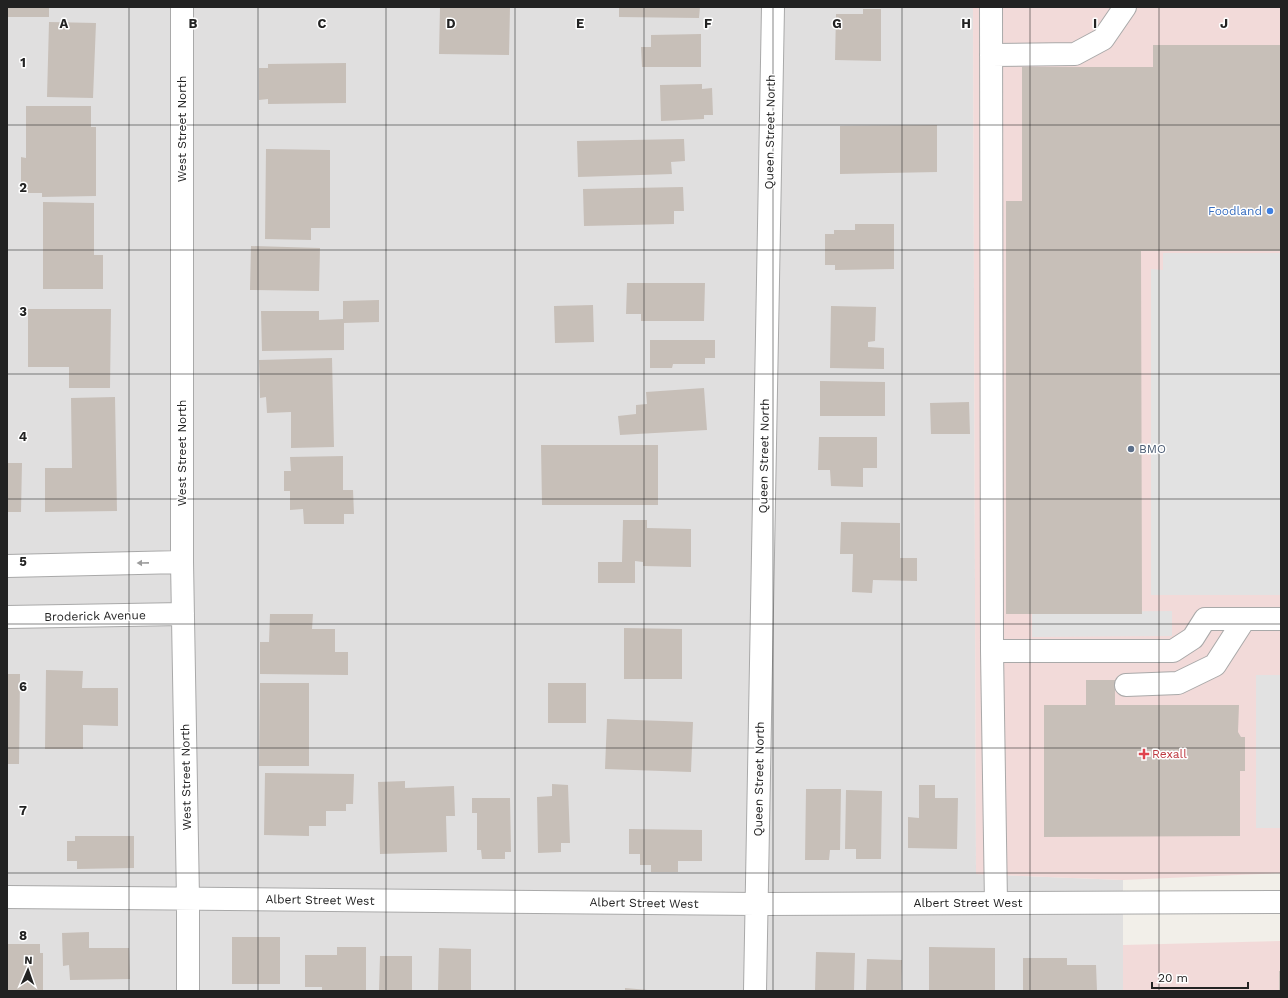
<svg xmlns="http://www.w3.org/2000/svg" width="1288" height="998" font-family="'Work Sans',sans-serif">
  <rect width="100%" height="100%" fill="#f2efe9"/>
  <path fill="#e0dfdf" d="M 7,7 L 973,7 L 976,874 L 1123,880 L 1123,991 L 7,991 Z"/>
  <path fill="#f2dad9" d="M 973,7 L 1281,7 L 1281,873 L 1123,880 L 976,874 Z
    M 1281,941 L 1281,991 L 1123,991 L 1123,945 Z"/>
  <path fill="#e2e2e2" d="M 1163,253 L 1281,253 L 1281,595 L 1151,595 L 1151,269 L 1163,270 Z
    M 1172,611 L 1172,636 L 1032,637 L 1032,612 Z
    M 1256,675 L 1281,675 L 1281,828 L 1256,828 Z"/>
  <path fill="#c7bfb8" d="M 7,7 L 49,7 L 49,17 L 7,17 Z
    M 440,7 L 510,7 L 509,55 L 439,54 Z
    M 619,7 L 700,7 L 699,18 L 619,17 Z
    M 863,9 L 881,9 L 881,61 L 835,60 L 836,14 L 863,14 Z
    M 49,22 L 96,23 L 93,98 L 47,97 Z
    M 701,34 L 701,67 L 642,67 L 641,47 L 651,47 L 651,35 Z
    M 1153,45 L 1281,45 L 1281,251 L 1141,251 L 1142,614 L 1006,614 L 1006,201 L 1022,201 L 1022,67 L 1153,67 Z
    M 346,63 L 346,103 L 268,104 L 268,99 L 259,100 L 259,68 L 268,68 L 268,64 Z
    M 702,84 L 702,89 L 712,88 L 713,115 L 704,115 L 704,119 L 661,121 L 660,85 Z
    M 26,106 L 91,106 L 91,127 L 96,127 L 96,196 L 42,197 L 42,193 L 21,193 L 21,157 L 26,158 Z
    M 937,125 L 937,172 L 840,174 L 840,126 Z
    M 684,139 L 685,161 L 671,162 L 672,174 L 578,177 L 577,141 Z
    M 266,149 L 330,150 L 330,228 L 311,228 L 311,240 L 265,239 Z
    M 683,187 L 684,211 L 674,211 L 674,224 L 584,226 L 583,189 Z
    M 43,202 L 94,203 L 94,255 L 103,255 L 103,289 L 43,289 Z
    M 855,224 L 894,224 L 894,269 L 835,270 L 835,265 L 825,265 L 825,234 L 834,234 L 834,230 L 855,230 Z
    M 251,246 L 320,248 L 319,291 L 250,290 Z
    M 627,283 L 705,283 L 704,321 L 641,321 L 641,314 L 626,314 Z
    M 379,300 L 379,322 L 344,323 L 344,350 L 262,351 L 261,311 L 319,311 L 319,320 L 343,319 L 343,301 Z
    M 593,305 L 594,342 L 555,343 L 554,306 Z
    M 831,306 L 876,307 L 875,341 L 868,342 L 868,347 L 884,348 L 884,369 L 830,368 Z
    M 28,309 L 111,309 L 110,388 L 69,388 L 69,367 L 28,367 Z
    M 650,340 L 715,340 L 715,358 L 705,358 L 705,364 L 673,364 L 672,368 L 650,368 Z
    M 332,358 L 334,447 L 291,448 L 291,412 L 267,413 L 266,397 L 260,398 L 259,360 Z
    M 820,381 L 885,382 L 885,416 L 820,416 Z
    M 704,388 L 707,430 L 620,435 L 618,416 L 636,414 L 636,405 L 647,404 L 646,392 Z
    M 115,397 L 117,511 L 45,512 L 45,468 L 72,468 L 71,398 Z
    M 969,402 L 970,434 L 931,434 L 930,403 Z
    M 819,437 L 877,437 L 877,468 L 863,468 L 863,487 L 831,486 L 830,470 L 818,470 Z
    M 541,445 L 658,445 L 658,505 L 542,505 Z
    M 343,456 L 343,490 L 353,490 L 354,514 L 344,514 L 344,524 L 304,524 L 303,509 L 290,510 L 290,491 L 284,491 L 284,471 L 291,471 L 290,457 Z
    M 7,463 L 22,463 L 21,512 L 7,512 Z
    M 623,520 L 647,520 L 647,528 L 691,529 L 691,567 L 643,566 L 643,562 L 635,561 L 635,583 L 598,583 L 598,562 L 622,562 Z
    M 841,522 L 900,523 L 900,558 L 917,558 L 917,581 L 873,580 L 872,593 L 852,592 L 853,554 L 840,554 Z
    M 270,614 L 313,614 L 312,629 L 335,629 L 335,652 L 348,652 L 348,675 L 260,674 L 260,642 L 269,642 Z
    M 624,628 L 682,629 L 682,679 L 624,679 Z
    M 46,670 L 83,671 L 82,688 L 118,688 L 118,726 L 83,725 L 83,749 L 45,749 Z
    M 7,674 L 20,674 L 19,764 L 7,764 Z
    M 1086,680 L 1115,680 L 1115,705 L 1239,705 L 1238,732 L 1241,737 L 1245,737 L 1245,771 L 1240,771 L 1240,836 L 1044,837 L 1044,705 L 1086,705 Z
    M 260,683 L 309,683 L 309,766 L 259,766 Z
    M 548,683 L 586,683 L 586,723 L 548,723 Z
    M 607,719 L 693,722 L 691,772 L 605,769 Z
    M 265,773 L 354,774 L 353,804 L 346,804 L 346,811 L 326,811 L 326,826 L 309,826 L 309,836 L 264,835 Z
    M 405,781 L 405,788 L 454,786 L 455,816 L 446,816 L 447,852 L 380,854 L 378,782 Z
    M 552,784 L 568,785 L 570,843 L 561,843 L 561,852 L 538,853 L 537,797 L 552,796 Z
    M 919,785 L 935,785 L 935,798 L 958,798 L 957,849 L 908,848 L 908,817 L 919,818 Z
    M 806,789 L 841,789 L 840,850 L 830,850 L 829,860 L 805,860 Z
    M 846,790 L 882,791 L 881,859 L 856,859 L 856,849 L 845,849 Z
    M 472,798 L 510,798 L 511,852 L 505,852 L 505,859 L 482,859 L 481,850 L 477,850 L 477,813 L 472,813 Z
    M 629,829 L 702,830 L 702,861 L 678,861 L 678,872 L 651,872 L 651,865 L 640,865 L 640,854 L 629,854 Z
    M 75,836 L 134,836 L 134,868 L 77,869 L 77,861 L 67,861 L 67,841 L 75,841 Z
    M 89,932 L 89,948 L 129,948 L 130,979 L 70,980 L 69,965 L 63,966 L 62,933 Z
    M 232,937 L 280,937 L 280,984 L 232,984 Z
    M 7,944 L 40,944 L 40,953 L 43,953 L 43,991 L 7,991 Z
    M 337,947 L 366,947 L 366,991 L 322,991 L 322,987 L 305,987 L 305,955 L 337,955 Z
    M 929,947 L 995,948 L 995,991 L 929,991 Z
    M 439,948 L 471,949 L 471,991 L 438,991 Z
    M 816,952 L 855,953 L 854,991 L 815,991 Z
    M 380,956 L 412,956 L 412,991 L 379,991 Z
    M 1023,958 L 1067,958 L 1067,965 L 1096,965 L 1097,991 L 1023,991 Z
    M 867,959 L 902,960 L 901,991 L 866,991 Z
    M 1279,971 L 1281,971 L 1281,991 L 1279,991 Z
    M 625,988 L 648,990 L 648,991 L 625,991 Z"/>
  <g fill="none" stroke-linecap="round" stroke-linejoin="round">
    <defs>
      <path id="minor" d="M 182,7 L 182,562 L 188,899 L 188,991
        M 991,7 L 992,651
        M 991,55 L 1075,54 L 1103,39 L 1125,7
        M 7,566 L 182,562
        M 7,617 L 183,614
        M 1126,685 L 1178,683 L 1215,665 L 1244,620
        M 7,897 L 756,904 L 1281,902
        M 996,903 L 992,651 L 1173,651 L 1193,638 L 1205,619 L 1281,619
        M 755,991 L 773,7"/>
    </defs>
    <use href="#minor" stroke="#a9a9a9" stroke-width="24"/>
    <use href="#minor" stroke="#fff" stroke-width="22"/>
  </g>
  <defs><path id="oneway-solid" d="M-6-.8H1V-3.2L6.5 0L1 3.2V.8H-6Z"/></defs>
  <use fill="#9c9c9c" href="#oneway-solid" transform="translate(143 563) rotate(179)"/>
  <path fill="none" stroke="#222" stroke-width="1" stroke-opacity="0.55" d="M 129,7 L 129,991M 258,7 L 258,991M 386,7 L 386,991M 515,7 L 515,991M 644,7 L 644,991M 773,7 L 773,991M 902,7 L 902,991M 1030,7 L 1030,991M 1159,7 L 1159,991M 7,125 L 1281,125M 7,250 L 1281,250M 7,374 L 1281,374M 7,499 L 1281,499M 7,624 L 1281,624M 7,748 L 1281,748M 7,873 L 1281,873"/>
  <circle fill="#3f7fe0" stroke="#fff" stroke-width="1.5" cx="1270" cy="211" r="4"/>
  <circle fill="#5c6f8a" stroke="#fff" stroke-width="1.5" cx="1131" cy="449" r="4"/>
  <path fill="#e0444e" stroke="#fff" stroke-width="1.5" d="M1142 748h4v4h4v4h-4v4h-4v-4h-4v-4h4z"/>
  <g text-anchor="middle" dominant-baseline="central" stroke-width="3" stroke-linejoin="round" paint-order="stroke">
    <g font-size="12" fill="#222" stroke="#fff">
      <text transform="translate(182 129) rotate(-90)">West Street North</text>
      <text transform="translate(770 132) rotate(-89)">Queen Street North</text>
      <text transform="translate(182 453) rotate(-90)">West Street North</text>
      <text transform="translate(764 456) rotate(-89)">Queen Street North</text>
      <text transform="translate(95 616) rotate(-1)">Broderick Avenue</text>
      <text transform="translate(186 777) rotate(-91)">West Street North</text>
      <text transform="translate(759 779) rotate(-89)">Queen Street North</text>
      <text transform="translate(320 900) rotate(1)">Albert Street West</text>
      <text transform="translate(644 903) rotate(1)">Albert Street West</text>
      <text x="968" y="903">Albert Street West</text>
    </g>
    <g font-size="12" fill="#366cbe" stroke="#fff" text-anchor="end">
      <text x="1262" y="211">Foodland</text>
    </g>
    <g font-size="12" fill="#4e5e75" stroke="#fff" text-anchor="start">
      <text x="1139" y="449">BMO</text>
    </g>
    <g font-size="12" fill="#be3a42" stroke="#fff" text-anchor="start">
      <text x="1152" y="754">Rexall</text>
    </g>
  </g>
  <g font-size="13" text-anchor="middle" font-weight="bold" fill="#222" stroke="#fff" stroke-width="3" stroke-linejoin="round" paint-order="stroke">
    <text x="64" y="28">A</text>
    <text x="193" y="28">B</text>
    <text x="322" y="28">C</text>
    <text x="451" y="28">D</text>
    <text x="580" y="28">E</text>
    <text x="708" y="28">F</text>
    <text x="837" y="28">G</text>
    <text x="966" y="28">H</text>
    <text x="1095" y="28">I</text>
    <text x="1224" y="28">J</text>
    <text x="23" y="67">1</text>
    <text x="23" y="192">2</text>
    <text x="23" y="316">3</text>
    <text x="23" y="441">4</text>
    <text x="23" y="566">5</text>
    <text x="23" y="691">6</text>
    <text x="23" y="815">7</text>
    <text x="23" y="940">8</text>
  </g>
  <rect width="1288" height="998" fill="none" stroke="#222222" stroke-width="16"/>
  <g transform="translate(28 970) rotate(2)" stroke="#ffffff" stroke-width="3" paint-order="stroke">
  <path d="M0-3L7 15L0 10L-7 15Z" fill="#222222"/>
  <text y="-6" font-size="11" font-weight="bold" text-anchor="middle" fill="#222222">N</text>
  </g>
  <path d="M1152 982v6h96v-6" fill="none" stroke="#222222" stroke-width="2"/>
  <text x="1158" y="982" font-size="12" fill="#222222" stroke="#ffffff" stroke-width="3" paint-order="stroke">20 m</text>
</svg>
